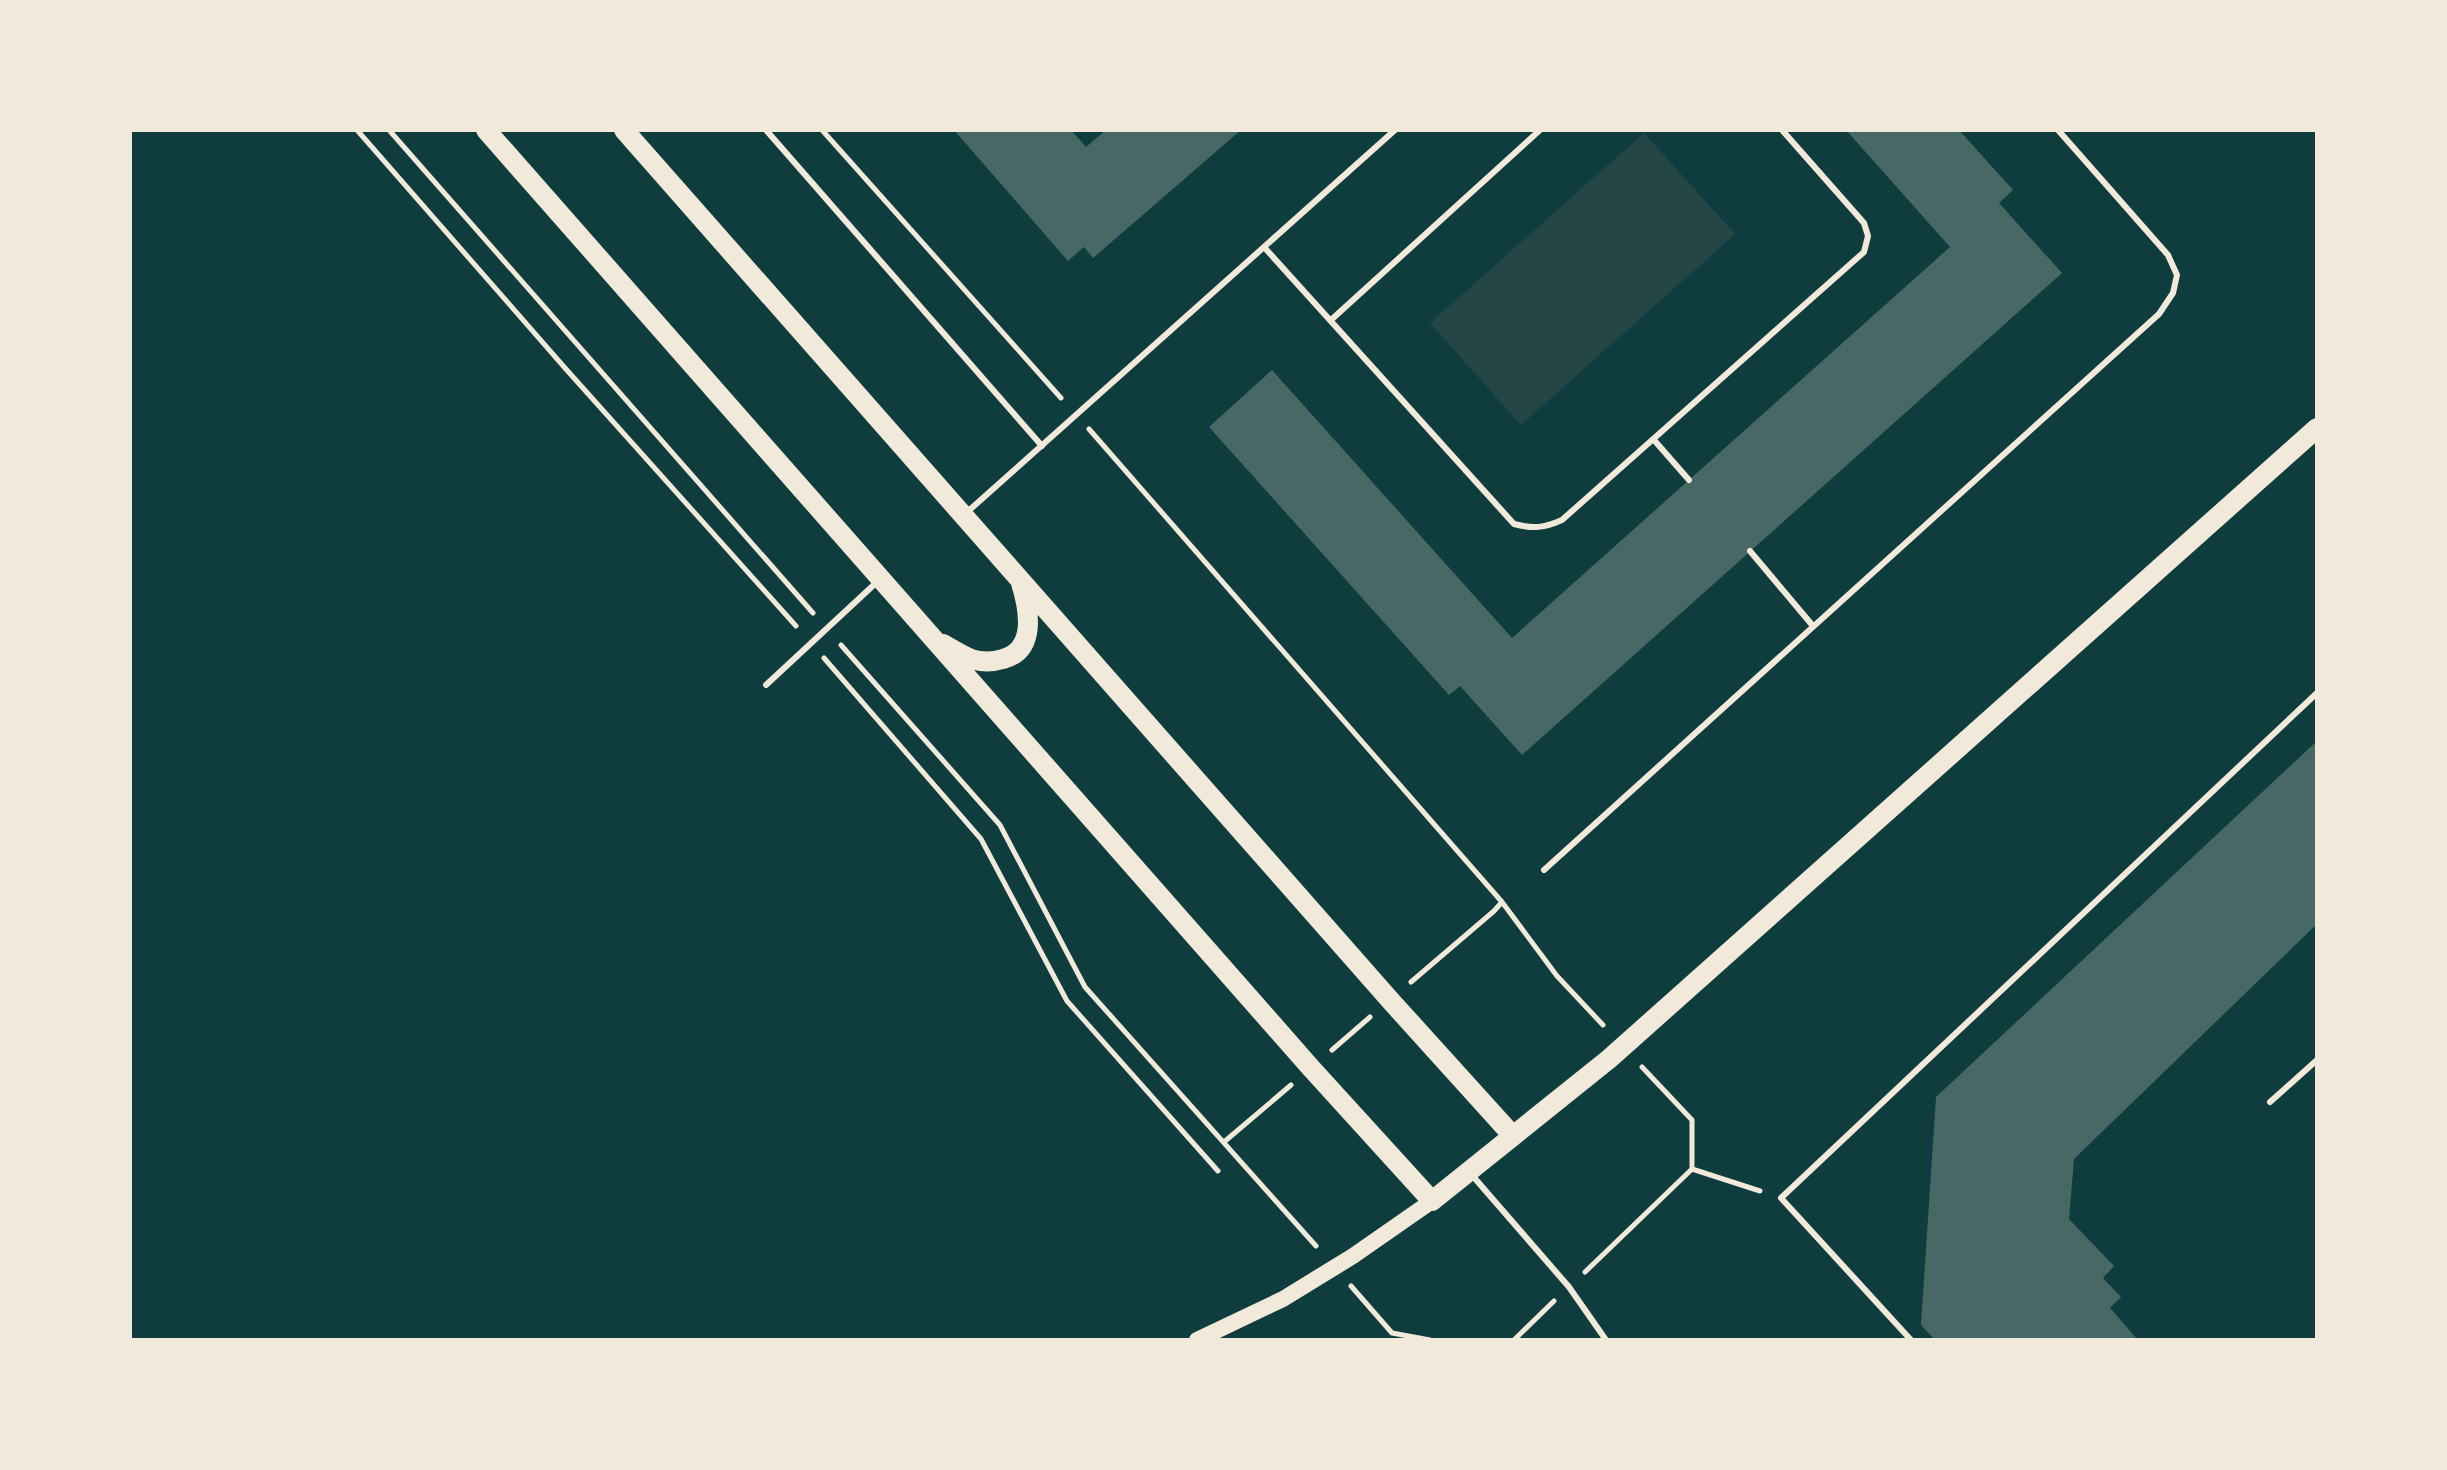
<svg xmlns="http://www.w3.org/2000/svg" width="2447" height="1470" font-family="'Exo 2',sans-serif">
  <rect width="100%" height="100%" fill="#0f3d3e"/>
  <path fill="#244646" d="M 1644,133 L 1735,234 L 1521,425 L 1430,323 Z"/>
  <path fill="#486865" d="M 954,130 L 1071,130 L 1086,147 L 1106,130 L 1241,130 L 1093,258 L 1084,247 L 1068,261 Z
    M 1846,130 L 1959,130 L 2013,190 L 1999,203 L 2062,273 L 1522,755 L 1460,686 L 1449,695 L 1209,427 L 1272,370 L 1512,638 L 1950,247 Z
    M 2317,741 L 2317,924 L 2074,1159 L 2069,1219 L 2114,1266 L 2103,1278 L 2121,1297 L 2110,1308 L 2138,1340 L 1935,1340 L 1921,1325 L 1936,1097 Z"/>
  <g fill="none" stroke-linecap="round" stroke-linejoin="round">
    <path stroke="#f1e9da" stroke-width="5" d="M 357,130 L 565,368 L 796,626
      M 389,130 L 813,613
      M 822,130 L 1061,398
      M 1089,429 L 1502,902 L 1494,911 L 1411,982
      M 841,645 L 1000,825 L 1085,987 L 1316,1246
      M 824,658 L 981,839 L 1067,1001 L 1218,1171
      M 1502,902 L 1557,976 L 1603,1025
      M 1332,1050 L 1370,1017
      M 1224,1142 L 1291,1085
      M 1692,1169 L 1760,1191
      M 1585,1272 L 1692,1169 L 1692,1120 L 1642,1067
      M 1351,1286 L 1392,1333 L 1430,1340
      M 1514,1340 L 1554,1301"/>
    <path stroke="#f1e9da" stroke-width="6" d="M 766,130 L 1042,446
      M 1264,247 L 1514,524 C 1533,529 1544,528 1562,520 L 1864,252 L 1868,236 L 1864,223 L 1782,130
      M 1331,320 L 1540,130
      M 1654,440 L 1689,480
      M 965,514 L 1395,130
      M 1750,551 L 1813,626
      M 766,685 L 878,581
      M 1544,870 L 2159,314 L 2173,293 L 2177,275 L 2168,255 L 2058,130
      M 2270,1102 L 2317,1060
      M 1471,1174 L 1569,1287 L 1606,1340
      M 1911,1340 L 1781,1198 L 2317,693"/>
    <path stroke="#f1e9da" stroke-width="16" d="M 1197,1340 L 1283,1299 L 1353,1256 L 1432,1201"/>
    <path stroke="#f1e9da" stroke-width="20" d="M 486,130 L 1311,1068 L 1432,1201 L 1609,1059 L 2317,428
      M 624,130 L 1390,1000 L 1513,1136
      M 943,644 C 952,649 962,655 971,659 C 981,662 993,662 1003,659 C 1037,650 1029,609 1021,583"/>
  </g>
  <rect width="2447" height="1470" fill="none" stroke="#f1e9da" stroke-width="264"/>
</svg>
